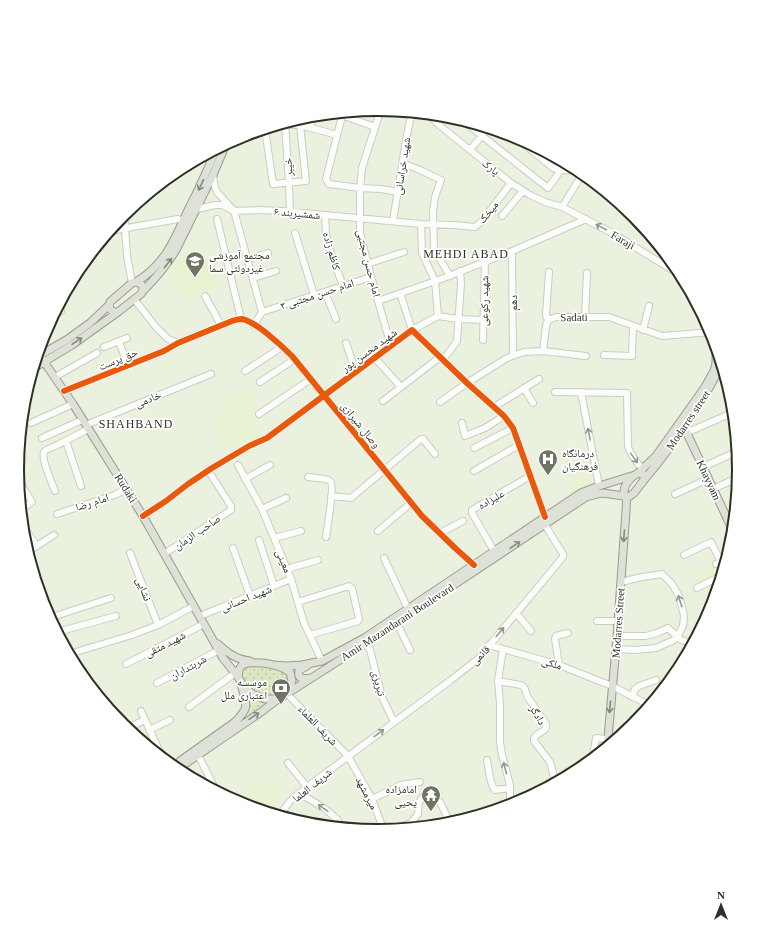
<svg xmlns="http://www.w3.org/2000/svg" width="757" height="941" font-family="'Times New Roman','Noto Naskh Arabic',serif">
  <defs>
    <pattern id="grass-dots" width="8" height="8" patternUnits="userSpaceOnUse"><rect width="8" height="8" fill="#dce7c1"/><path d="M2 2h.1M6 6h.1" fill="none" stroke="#bdc6a6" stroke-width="1.8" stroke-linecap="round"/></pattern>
  </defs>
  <rect width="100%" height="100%" fill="#ebf1df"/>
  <path fill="#e9f2d3" d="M 198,244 L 222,285 L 186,301 L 168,270 Z
    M 249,391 L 255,402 L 260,419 L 254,424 L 259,437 L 223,450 L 212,420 L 226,415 L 225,395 Z
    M 590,460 L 595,479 L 589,487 L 574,496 L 570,477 L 580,473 L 579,465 Z
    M 713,564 L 718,576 L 697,587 L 690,575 Z
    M 253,778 L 289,789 L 269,813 L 251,808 L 243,793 Z"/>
  <path fill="url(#grass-dots)" d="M 250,666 C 263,666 277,667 288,674 C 290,685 284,692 273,695 C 271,695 269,696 267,696 C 259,695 242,683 242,674 C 242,674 244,669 244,668 Z
    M 249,695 L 273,701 L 175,769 L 173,767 L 218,736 L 248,709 L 250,704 Z"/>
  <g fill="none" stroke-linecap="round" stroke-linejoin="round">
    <defs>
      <path id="minor" d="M 381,109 L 362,168 L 360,188 L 360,233 L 370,273 L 391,346
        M 336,113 L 375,127
        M 428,114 L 439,125 L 470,150 L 511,183 L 530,195 L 545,202 L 562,207 L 612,233 L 682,276
        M 342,116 L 326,179 L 329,184 L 360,188 L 381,189 L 398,192
        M 462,120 L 548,188 L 561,170
        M 285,123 L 289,183 L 290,212
        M 278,125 L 300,125 L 337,135
        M 311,127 L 312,116
        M 265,129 L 273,184 L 306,181 L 300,125
        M 514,136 L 553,168 L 561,170 L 581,171
        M 470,150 L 488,128
        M 402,163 L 420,170 L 441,180 L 435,197 L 433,212 L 434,249 L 450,276
        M 213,175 L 215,188 L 217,192 L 234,211 L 262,312 L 254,325
        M 562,207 L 583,173
        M 197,209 L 215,205 L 222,205 L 234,211 L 260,210 L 282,211 L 421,224 L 454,225 L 475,227 L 481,222 L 511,183
        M 124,214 L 127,256 L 132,283
        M 325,215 L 326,234 L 330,251 L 343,286
        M 502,216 L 523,191
        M 217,219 L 241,319
        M 393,221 L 406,140 L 410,120 L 413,112
        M 421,224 L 422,253 L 435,281 L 438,316
        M 110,231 L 178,219 L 184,221
        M 295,233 L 314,295
        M 512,251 L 513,356
        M 248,259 L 268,253
        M 367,264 L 404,252
        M 253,278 L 276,271
        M 325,292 L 336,319
        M 400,293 L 412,330 L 438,316 L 458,319 L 484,320
        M 205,296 L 221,325
        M 134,299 L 156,327 L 168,339 L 178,343
        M 378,301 L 444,278 L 510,252 L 586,219
        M 262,312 L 371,277
        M 54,315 L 61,311
        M 585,317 L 587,273
        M 548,320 L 556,317 L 609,317 L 662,336 L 712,332
        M 643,330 L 649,306
        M 483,340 L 485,262
        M 119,342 L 128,365
        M 346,343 L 356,372
        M 104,347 L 127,338
        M 543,351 L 546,326 L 548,320 L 546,315 L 549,272
        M 604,355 L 632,356 L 633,326
        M 375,358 L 401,387
        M 443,360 L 457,341 L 461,283 L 460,271
        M 245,371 L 282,347
        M 55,377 L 97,353
        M 260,382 L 295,359
        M 524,388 L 533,403
        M 64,391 L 164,351 L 178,343 L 232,321 C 235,320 239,319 242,319 C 255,321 282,346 292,356 L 422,516 L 455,548 L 474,565
        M 555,392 L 627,393 L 628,447 C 632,457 636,462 643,469
        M 581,392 L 599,486
        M 383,401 L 440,357
        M 440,402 L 467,383 L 507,358 L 524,352 L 543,351 L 586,356
        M 494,407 L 539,379
        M 259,414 L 311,379
        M 31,423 L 73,404
        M 462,423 L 465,436 L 485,428 L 504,416
        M 86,425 L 211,374
        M 686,433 L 734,412
        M 42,438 L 82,420
        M 66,441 L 81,486
        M 474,448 L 513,428
        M 238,465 L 262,509 L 291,579 L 304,623 L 322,661
        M 703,467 L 738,451
        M 474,471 L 519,445
        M 308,477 C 313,478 327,478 330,481 C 335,485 327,529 326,537
        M 18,479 L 32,502 L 21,509
        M 245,479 L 270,465
        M 713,489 L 739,477
        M 55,491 C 52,483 41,459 44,452 C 46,449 52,448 55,446 C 66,441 77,435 88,429
        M 675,494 L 708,479
        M 331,496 L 351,498 L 421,439 L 423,439 L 435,454
        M 262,509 L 286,498
        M 57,514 L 115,495 L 126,489
        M 143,516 L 166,501 L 188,484 L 212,468 L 249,446 L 267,438 L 412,330 L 467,383 L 504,416 L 513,428 L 545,517
        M 22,525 L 37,546
        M 378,531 L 411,503
        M 440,533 L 463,521
        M 274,538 L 301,531
        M 259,540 L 274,586
        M 233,548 L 250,596
        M 494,551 L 472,513 L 472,510 L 530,476
        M 27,552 L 54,535
        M 130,553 L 158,625
        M 164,554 L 231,510 L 231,506 L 208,470
        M 684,555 L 711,542 L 721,562
        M 384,558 L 408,609
        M 716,564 L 728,559
        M 287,569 L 318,560
        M 697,588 L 723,575
        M 298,602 L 349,586 L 352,588 L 359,619 L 358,621 L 310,635
        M 516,613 L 531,631
        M 200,616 L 291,579
        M 49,618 L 111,598
        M 597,621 L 618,621
        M 397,623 L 410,650
        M 57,632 L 116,616
        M 617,636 L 646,636 L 657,633 L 668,628 L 681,640 L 694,644
        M 368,642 L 382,697 L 394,722
        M 489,645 L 559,665 L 612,686 L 651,706
        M 503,649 L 498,681 L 500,704 L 500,742 L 502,755 L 510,785 L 510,806
        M 616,649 L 635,650 L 656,648 L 674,640 L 677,637 L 683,626 L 684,616 L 682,607 L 679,596 L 672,584 L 662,574 L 642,577 L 621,582
        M 69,654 L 132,635 L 158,625 L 194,606
        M 126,664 L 204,624
        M 559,665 L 555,639 L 556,636 L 568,633
        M 498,681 L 521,685 L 524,687 L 525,689 L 527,696 L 546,724 C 548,732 537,732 534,738 L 534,741 L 550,762 L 556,784
        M 157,683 L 219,650
        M 287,694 L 348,756 L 372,799 L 384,831
        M 632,697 L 635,689 L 639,686 L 656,680
        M 189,707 L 235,673
        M 141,711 L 163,759
        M 127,728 L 145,720
        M 149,730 L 170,720
        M 198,755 L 217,792
        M 487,760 C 489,769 489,783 495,790 L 510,788
        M 592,761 L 596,738 L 607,739
        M 288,763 L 307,787
        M 580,770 L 581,767 L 588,764
        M 299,793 L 324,808 L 338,820 L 339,828
        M 372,799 L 401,785 L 420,782
        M 279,816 L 290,801 L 307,787 L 451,680 L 479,658 L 563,557 L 563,554 L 545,525
        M 390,831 L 398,827 L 411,823 L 414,819 L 418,814 C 419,806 417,802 424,796 L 432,797 L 440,802 L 451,825"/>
      <path id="major" d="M 136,282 C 166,264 175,238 189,208 C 199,189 208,169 216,149
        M 136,282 C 142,283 145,288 141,294 L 118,312 C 114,313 111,311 109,307 L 110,302 L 132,283 Z
        M 142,292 C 155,279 168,264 177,248 L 213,175 L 226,144
        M 38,353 L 73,404 L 143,516 L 223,658 L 238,677
        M 37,357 L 68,339 L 90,323 L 109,305
        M 34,368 L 72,345 L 118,312
        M 684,427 L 734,533
        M 638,473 L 656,456 L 705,387 L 714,371 L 716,363 L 716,344
        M 644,480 C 661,460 677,438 691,416 C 703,398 714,382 722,362
        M 218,644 C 228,653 237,660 250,661
        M 248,663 C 263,662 278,664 290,672 L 292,681 L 290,686 L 281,697 L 274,699 L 265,699 L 254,695 L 244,687 L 238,677 L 239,670 L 242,665 Z
        M 273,665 L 286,666 L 302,665 L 322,661 L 366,637 L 581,493 L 599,486 L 635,475
        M 307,666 L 299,670 C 297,680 304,679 311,678
        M 607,749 L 617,636 L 626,511 C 626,507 627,502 626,498 C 624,493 624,498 624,492 C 624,484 633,474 640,473 L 643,474 L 644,477 L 644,480 L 634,493 L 630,496 L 626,497
        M 180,761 L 235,722 C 251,706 246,704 241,684
        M 176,770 L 261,712 L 277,700 L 368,642 L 586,497 L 597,494 L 603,493 L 624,496"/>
    </defs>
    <use href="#minor" stroke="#c9cec0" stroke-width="8"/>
    <use href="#major" stroke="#989e8a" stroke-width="9"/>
    <use href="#minor" stroke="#fcfdfa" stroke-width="6"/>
    <use href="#major" stroke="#dee1d7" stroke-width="7"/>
    <defs>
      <path id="cycleway" d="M 64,391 L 164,351 L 178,343 L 232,321 C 235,320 239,319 242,319 C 255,321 282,346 292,356 L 422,516 L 455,548 L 474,565
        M 143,516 L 166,501 L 188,484 L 212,468 L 249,446 L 267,438 L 412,330 L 467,383 L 504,416 L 513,428 L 545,517"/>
    </defs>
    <use href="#cycleway" stroke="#fff" stroke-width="8"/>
    <use href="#cycleway" stroke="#e8590c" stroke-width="6"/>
  </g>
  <defs><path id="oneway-shaft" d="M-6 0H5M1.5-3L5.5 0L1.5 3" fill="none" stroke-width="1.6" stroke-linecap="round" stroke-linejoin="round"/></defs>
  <g stroke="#86887e">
    <use href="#oneway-shaft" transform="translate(201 185) rotate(115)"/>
    <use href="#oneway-shaft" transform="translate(168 263) rotate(-52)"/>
    <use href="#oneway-shaft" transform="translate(77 341) rotate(-34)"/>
    <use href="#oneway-shaft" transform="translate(624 536) rotate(94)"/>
    <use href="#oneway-shaft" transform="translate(515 545) rotate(-34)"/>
    <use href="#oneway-shaft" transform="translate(610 707) rotate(95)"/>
    <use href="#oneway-shaft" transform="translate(254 716) rotate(-34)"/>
  </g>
  <g stroke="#94968f">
    <use href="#oneway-shaft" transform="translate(601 227) rotate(-152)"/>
    <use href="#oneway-shaft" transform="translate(589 434) rotate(-101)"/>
    <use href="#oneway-shaft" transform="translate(634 458) rotate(55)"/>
    <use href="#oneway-shaft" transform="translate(680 601) rotate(-108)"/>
    <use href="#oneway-shaft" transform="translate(500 632) rotate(-50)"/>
    <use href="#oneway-shaft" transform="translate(379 733) rotate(-36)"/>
    <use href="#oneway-shaft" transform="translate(505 768) rotate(-105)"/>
    <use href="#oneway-shaft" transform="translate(323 808) rotate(-145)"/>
  </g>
  <defs>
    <symbol id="university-pin" viewBox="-11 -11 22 30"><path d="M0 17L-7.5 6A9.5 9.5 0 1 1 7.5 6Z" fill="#707465" stroke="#fff"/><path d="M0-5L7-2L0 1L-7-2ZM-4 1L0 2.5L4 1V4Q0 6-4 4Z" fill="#fff"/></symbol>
    <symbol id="hospital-pin" viewBox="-11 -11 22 30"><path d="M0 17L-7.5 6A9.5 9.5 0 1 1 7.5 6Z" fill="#707465" stroke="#fff"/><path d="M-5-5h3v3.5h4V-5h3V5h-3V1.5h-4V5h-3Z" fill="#fff"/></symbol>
    <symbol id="bank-pin" viewBox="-11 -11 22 30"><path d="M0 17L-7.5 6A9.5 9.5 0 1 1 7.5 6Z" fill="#707465" stroke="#fff"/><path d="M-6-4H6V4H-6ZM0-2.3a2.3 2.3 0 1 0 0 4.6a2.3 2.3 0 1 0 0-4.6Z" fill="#fff"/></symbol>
    <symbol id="temple-pin" viewBox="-11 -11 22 30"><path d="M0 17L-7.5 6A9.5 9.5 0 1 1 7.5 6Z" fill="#707465" stroke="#fff"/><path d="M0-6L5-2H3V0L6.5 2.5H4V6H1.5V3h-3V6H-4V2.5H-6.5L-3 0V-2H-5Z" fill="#fff"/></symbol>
  </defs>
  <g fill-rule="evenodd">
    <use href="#university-pin" x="184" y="250" width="22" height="30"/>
    <use href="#hospital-pin" x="537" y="448" width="22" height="30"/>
    <use href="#bank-pin" x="270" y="677" width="22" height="30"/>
    <use href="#temple-pin" x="420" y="784" width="22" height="30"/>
  </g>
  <g text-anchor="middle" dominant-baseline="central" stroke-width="3.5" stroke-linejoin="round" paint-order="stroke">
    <g font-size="11" fill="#2d3024" stroke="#fff">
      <text transform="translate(402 166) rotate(-81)">شهید خراسانی</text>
      <text transform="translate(288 167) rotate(-93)">خیبر</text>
      <text transform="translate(491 167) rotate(38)">پارک</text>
      <text transform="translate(488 212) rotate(-51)">میخک</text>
      <text transform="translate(297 213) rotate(5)">شمشیربند ۶</text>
      <text transform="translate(623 240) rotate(30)">Faraji</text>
      <text transform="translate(332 251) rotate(74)">کاظم زاده</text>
      <text transform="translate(369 263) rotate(76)">امام حسن مجتبی</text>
      <text transform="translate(317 294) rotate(-18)">امام حسن مجتبی ۳</text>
      <text transform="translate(484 301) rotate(-89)">شهید رکوعی</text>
      <text transform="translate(513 303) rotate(-91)">دهم</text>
      <text transform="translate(574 317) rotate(-1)">Sadati</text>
      <text transform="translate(369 350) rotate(-36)">شهید محسن پور</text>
      <text transform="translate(118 359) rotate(-22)">حق پرست</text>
      <text transform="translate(148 399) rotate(-22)">خادمی</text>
      <text transform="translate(688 420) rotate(-56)">Modarres street</text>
      <text transform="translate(361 425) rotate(51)">وصال شیرازی</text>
      <text transform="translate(709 480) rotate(65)">Khayyam</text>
      <text transform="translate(126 488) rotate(58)">Rudaki</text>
      <text transform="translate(491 499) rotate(-30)">علیزاده</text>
      <text transform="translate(92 502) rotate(-18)">امام رضا</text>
      <text transform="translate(197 532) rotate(-34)">صاحب الزمان</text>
      <text transform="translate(284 561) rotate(67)">معینی</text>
      <text transform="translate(144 589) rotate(69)">نشایی</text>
      <text transform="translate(246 598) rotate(-22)">شهید احسانی</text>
      <text transform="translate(397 622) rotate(-33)">Amir Mazandarani Boulevard</text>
      <text transform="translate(618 623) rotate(-86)">Modarres Street</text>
      <text transform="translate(165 644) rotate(-27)">شهید متقی</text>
      <text transform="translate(480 655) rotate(-45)">قائمی</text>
      <text transform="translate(552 663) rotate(17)">ملکی</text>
      <text transform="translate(188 667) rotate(-28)">شربتداران</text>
      <text transform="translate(379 683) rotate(75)">تبریزی</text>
      <text transform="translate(538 715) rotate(60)">دادگر</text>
      <text transform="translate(318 725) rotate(46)">شریف العلماء</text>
      <text transform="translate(312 785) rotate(-39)">شریف العلما</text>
      <text transform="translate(367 793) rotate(63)">میرمشهد</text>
    </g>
    <g font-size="11" fill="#2d3024" stroke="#fff" text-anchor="start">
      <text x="209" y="255">مجتمع آموزشی<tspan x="209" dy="13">غیردولتی سما</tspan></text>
      <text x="562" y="453">درمانگاه<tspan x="562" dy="13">فرهنگیان</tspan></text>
      <text x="267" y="682" text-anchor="end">موسسه<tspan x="267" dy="13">اعتباری ملل</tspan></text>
      <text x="417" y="789" text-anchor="end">امامزاده<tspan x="417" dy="13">یحیی</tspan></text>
    </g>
    <g font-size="12" letter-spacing="1" fill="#2d3024" stroke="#fff">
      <text x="466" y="254">MEHDI ABAD</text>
      <text x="136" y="424">SHAHBAND</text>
    </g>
  </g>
  <path d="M0 0H757V941H0ZM24 470a354 354 0 1 1 708 0a354 354 0 1 1-708 0Z" fill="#fff" fill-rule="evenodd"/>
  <path fill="none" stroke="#2d3024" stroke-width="2" d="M24 470a354 354 0 1 1 708 0a354 354 0 1 1-708 0Z"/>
  <g transform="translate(721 905)" stroke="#ffffff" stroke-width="3" paint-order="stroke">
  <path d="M0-3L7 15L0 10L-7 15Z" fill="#2d3024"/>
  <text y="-6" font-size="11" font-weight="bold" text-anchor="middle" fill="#2d3024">N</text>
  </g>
</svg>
